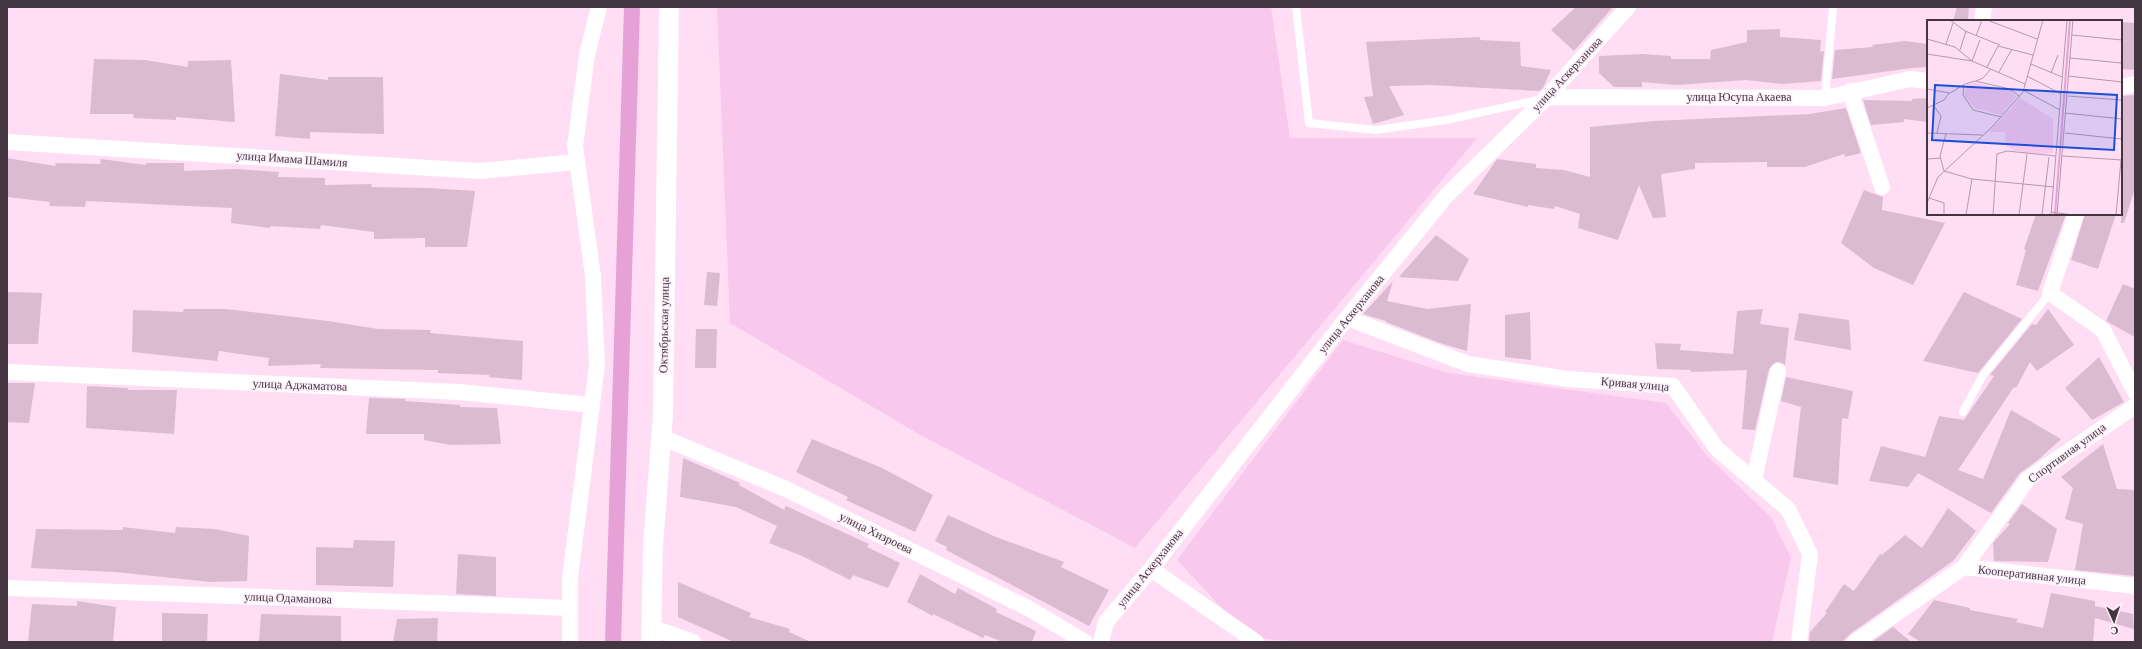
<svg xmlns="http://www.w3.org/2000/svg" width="2142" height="649" font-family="'Crimson Pro',serif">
  <rect width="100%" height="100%" fill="#feddf5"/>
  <path fill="#f9c8ed" d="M 717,7 L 1271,7 L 1290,138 L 1477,138 L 1135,548 L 917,433 L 730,323 Z
    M 1343,340 L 1448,373 L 1666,403 L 1707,456 L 1771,517 L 1791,558 L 1772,642 L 1298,642 L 1249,637 L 1177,560 Z"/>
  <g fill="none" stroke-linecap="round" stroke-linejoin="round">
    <path stroke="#e6a2d6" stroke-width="16" d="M 613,642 L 632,7"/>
  </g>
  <path fill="#dabbd2" d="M 1576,7 L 1613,7 L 1574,51 L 1551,30 Z
    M 1957,7 L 1969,7 L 1968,21 L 1953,21 Z
    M 2121,22 L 2135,23 L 2135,70 L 2121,69 Z
    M 1780,29 L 1780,37 L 1821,40 L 1820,52 L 1824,51 L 1821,81 L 1782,84 L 1746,80 L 1677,85 L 1642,82 L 1642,87 L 1614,87 L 1599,73 L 1599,56 L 1642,54 L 1671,56 L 1671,59 L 1710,59 L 1711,50 L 1747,42 L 1747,30 Z
    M 1480,37 L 1480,40 L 1520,42 L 1521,66 L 1551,70 L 1543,88 L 1539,91 L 1431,85 L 1389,86 L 1404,115 L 1373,124 L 1364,97 L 1373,96 L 1366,42 Z
    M 1905,41 L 1928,44 L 1928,67 L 1912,68 L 1832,79 L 1835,50 L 1873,47 L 1872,45 Z
    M 94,59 L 145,60 L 188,67 L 188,61 L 231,60 L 235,122 L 176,117 L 176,120 L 133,118 L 134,114 L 90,114 Z
    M 280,74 L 328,80 L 328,77 L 383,77 L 384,134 L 310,132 L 310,139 L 275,136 Z
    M 2135,95 L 2135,188 L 2124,223 L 2121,223 L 2121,96 Z
    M 1928,98 L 1928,122 L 1904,119 L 1904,122 L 1871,125 L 1863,100 L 1912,101 L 1912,99 Z
    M 1846,108 L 1861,153 L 1845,157 L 1844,154 L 1805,167 L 1767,167 L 1767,162 L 1695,163 L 1695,169 L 1661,174 L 1666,217 L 1653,218 L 1639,185 L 1618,240 L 1578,228 L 1580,214 L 1555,206 L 1554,209 L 1528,205 L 1528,207 L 1473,194 L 1497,159 L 1536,164 L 1536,168 L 1564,170 L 1590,177 L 1590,127 L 1654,121 L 1809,114 Z
    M 7,158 L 55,166 L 56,163 L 100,164 L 101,159 L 146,165 L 146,163 L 184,163 L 184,171 L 236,169 L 279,172 L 278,177 L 325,178 L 325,185 L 372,184 L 371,187 L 428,188 L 475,191 L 467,247 L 425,247 L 425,238 L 374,239 L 374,232 L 321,225 L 320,229 L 271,226 L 270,228 L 231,223 L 232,208 L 86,201 L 85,207 L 49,206 L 50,202 L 7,197 Z
    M 1864,190 L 1883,197 L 1882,210 L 1945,223 L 1913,285 L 1874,268 L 1841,243 Z
    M 2036,214 L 2066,214 L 2038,291 L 2016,285 L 2026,250 L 2024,249 Z
    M 2085,214 L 2116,214 L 2098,269 L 2071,260 Z
    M 1436,235 L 1469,259 L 1458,281 L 1399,277 Z
    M 707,272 L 720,273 L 717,306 L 704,305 Z
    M 1393,281 L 1387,301 L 1427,309 L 1471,304 L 1467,351 L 1440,343 L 1386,322 L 1386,321 L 1363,314 Z
    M 2123,284 L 2135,289 L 2135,337 L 2106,321 Z
    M 7,292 L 42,293 L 38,344 L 7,344 Z
    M 1964,292 L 2022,319 L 1978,373 L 1923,361 Z
    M 184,309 L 226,309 L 328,321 L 378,329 L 431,330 L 430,333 L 523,341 L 522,380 L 489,377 L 489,375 L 438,373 L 438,370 L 320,368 L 321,364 L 268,366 L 269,358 L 219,351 L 217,361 L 132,352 L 133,310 L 183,312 Z
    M 1763,309 L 1760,324 L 1789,328 L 1785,365 L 1780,362 L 1776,362 L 1769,369 L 1755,430 L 1742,429 L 1747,370 L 1691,372 L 1691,370 L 1657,369 L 1655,343 L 1681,344 L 1680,350 L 1733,354 L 1737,311 Z
    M 2048,309 L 2074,345 L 2037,371 L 2030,362 L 2016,388 L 2014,387 L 1958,470 L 1983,479 L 2011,410 L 2061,439 L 2038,460 L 2020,473 L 1991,513 L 1918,473 L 1908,487 L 1869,481 L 1881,446 L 1925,457 L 1939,416 L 1964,420 L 1994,376 L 1990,375 L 2032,324 L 2036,325 Z
    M 1530,312 L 1531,360 L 1505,357 L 1505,315 Z
    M 1799,313 L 1849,320 L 1851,350 L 1794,340 Z
    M 696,329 L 717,329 L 716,368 L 695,368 Z
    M 2099,357 L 2124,402 L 2092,420 L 2065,388 Z
    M 1786,377 L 1853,391 L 1848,419 L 1842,418 L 1838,485 L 1793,477 L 1801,407 L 1781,401 Z
    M 7,383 L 35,383 L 29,423 L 7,422 Z
    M 87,386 L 128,388 L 128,390 L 177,390 L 174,434 L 86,428 Z
    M 369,398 L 405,399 L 405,401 L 460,405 L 460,407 L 497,408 L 501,444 L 451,445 L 424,440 L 424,434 L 366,434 Z
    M 812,439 L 882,468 L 933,495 L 915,532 L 846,500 L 848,497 L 796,472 Z
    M 2103,444 L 2117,489 L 2135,490 L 2135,576 L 2075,570 L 2083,524 L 2065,519 L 2073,488 L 2061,477 Z
    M 683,458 L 740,483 L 739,485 L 784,510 L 786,506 L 869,544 L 867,547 L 900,563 L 888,588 L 853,575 L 850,580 L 802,556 L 769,543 L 777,526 L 736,507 L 680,497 Z
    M 2022,504 L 2057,529 L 2048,562 L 1994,561 L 1993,543 L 2010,524 L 2008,523 Z
    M 1948,508 L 1976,531 L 1953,561 L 1850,634 L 1842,642 L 1809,642 L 1810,632 L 1827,613 L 1825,612 L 1844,584 L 1854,591 L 1880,554 L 1882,555 L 1905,535 L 1922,548 Z
    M 948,515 L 996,537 L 1064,562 L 1061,567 L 1109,590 L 1089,626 L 946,550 L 947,547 L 935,541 Z
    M 123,527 L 175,533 L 176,527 L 215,529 L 249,536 L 247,581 L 211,582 L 115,572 L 31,568 L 36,529 L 123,530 Z
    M 354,540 L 395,541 L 393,587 L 316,585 L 316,547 L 353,548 Z
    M 458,554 L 496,557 L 496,596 L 456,594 Z
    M 920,574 L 955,594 L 958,588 L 997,609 L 996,612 L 1036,631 L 1032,642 L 1003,642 L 985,635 L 983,638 L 933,614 L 933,616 L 907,602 Z
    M 678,582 L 751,613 L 749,617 L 790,629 L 789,632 L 811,642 L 734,642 L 678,617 Z
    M 2051,593 L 2095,601 L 2095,606 L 2133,614 L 2134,629 L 2095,618 L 2093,642 L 1921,642 L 1908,634 L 1934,600 L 1970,608 L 1970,610 L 2018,619 L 2016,622 L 2043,628 Z
    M 77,601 L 116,607 L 113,642 L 28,642 L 32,604 L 77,606 Z
    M 162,613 L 208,614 L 207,642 L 162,642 Z
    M 261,614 L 341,616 L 341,642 L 259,642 Z
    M 438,618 L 437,642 L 393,642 L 397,619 Z
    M 1893,627 L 1911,642 L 1872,642 Z"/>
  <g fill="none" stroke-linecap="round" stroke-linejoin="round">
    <path stroke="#fff" stroke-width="8" d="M 1296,7 L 1309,123 L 1376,130 L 1446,120 L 1542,99
      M 1825,98 L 1833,7
      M 1963,412 L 1983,375 L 2050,293"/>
    <path stroke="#fff" stroke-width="16" d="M 1982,21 L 1984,7
      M 2121,87 L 2135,84
      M 1850,91 L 1882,187
      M 1547,97 L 1825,98 L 1910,79 L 1928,81
      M 7,142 L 480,171 L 577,162
      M 2076,214 L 2050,293 L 2103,330 L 2135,392
      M 1347,318 L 1468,364 L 1568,379 L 1673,386 L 1717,449 L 1788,509 L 1810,554 L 1799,642
      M 7,372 L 460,392 L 592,405
      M 661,437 L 786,489 L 1028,608 L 1085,642
      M 1754,480 L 1778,371
      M 1964,567 L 2028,479 L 2135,406
      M 1151,569 L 1256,642
      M 7,588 L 570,608
      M 651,627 L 693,642
      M 570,642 L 570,578 L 597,365 L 593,276 L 575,146 L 587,55 L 599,7
      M 1101,642 L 1106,622 L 1151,569 L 1347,318 L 1446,196 L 1547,97 L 1628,7
      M 1855,642 L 1964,567 L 2135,586"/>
    <path stroke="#fff" stroke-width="20" d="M 651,642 L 653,547 L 663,414 L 669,7"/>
  </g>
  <g text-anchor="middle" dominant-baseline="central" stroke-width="3.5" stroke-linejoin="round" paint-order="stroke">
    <g font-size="12" fill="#433640" stroke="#fef1fb">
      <text transform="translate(1567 74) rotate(-47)">улица Аскерханова</text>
      <text x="1739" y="97">улица Юсупа Акаева</text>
      <text transform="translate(292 159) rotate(4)">улица Имама Шамиля</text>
      <text transform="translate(1351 314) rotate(-51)">улица Аскерханова</text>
      <text transform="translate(664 325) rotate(-89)">Октябрьская улица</text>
      <text transform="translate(1635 384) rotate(5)">Кривая улица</text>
      <text transform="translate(300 385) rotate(2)">улица Аджаматова</text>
      <text transform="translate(2067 453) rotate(-36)">Спортивная улица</text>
      <text transform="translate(876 533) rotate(26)">улица Хизроева</text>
      <text transform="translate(1150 568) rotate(-51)">улица Аскерханова</text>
      <text transform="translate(2032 575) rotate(6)">Кооперативная улица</text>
      <text transform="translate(288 598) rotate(2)">улица Одаманова</text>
    </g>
  </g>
  <g transform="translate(1927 20)">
    <rect width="195" height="195" fill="#feddf5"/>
    <path d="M 47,63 L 84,70 L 89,77 L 74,95 L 47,88 L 37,75 L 40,64 ZM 93,78 L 126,99 L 126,133 L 108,134 L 86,130 L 79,126 L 78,112 L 62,112 Z" fill="#f9c8ed"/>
    <path fill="none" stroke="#e6a2d6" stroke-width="2" d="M 128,195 L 143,0"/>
    <path fill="none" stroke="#b39aad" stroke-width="1" d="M 23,0 L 38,11 L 73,25M 60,0 L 110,19M 145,15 L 195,20M 49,16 L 55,0M 0,19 L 28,27 L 45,41M 19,24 L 26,3M 33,30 L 39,11M 0,34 L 45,41 L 98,64M 143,38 L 195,43M 45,41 L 53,20M 104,44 L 135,57M 60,47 L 71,26 L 106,35M 72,52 L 85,29M 124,53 L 131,35M 100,56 L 134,74M 141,56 L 195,62M 49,61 L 56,58 L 64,49M 37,64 L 36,75 L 46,90 L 74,97M 0,69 L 23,73 L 38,64 L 48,61 L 83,69 L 92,76M 96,70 L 133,90M 141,76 L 195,80M 7,86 L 14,96 L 10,113M 0,88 L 17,80 L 22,73M 138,93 L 195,99M 0,113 L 55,115M 138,113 L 195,119M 19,114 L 13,136 L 17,151 L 45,159 L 127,167M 135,136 L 195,140M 0,139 L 14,138M 2,178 L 17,183 L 17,195M 0,183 L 11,157 L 65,107 L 96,72 L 116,0M 124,192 L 146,195M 39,195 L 45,159M 66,195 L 70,134 L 80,131 L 129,136M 92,195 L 100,134M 115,195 L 122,137M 124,195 L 140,0M 130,195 L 146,0M 189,195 L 194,140"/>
    <path fill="#1d4ed8" fill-opacity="0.15" stroke="#1d4ed8" stroke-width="2" d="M 8,65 L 190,75 L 187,130 L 5,120 Z"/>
    <rect width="195" height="195" fill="none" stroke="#433640" stroke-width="2"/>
  </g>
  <rect width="2142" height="649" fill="none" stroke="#433640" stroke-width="16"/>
  <g transform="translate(2114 621) rotate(177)" stroke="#fef1fb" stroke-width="3" paint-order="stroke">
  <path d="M0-3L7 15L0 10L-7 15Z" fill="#433640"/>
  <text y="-6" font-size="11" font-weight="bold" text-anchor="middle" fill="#433640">С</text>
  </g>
</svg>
